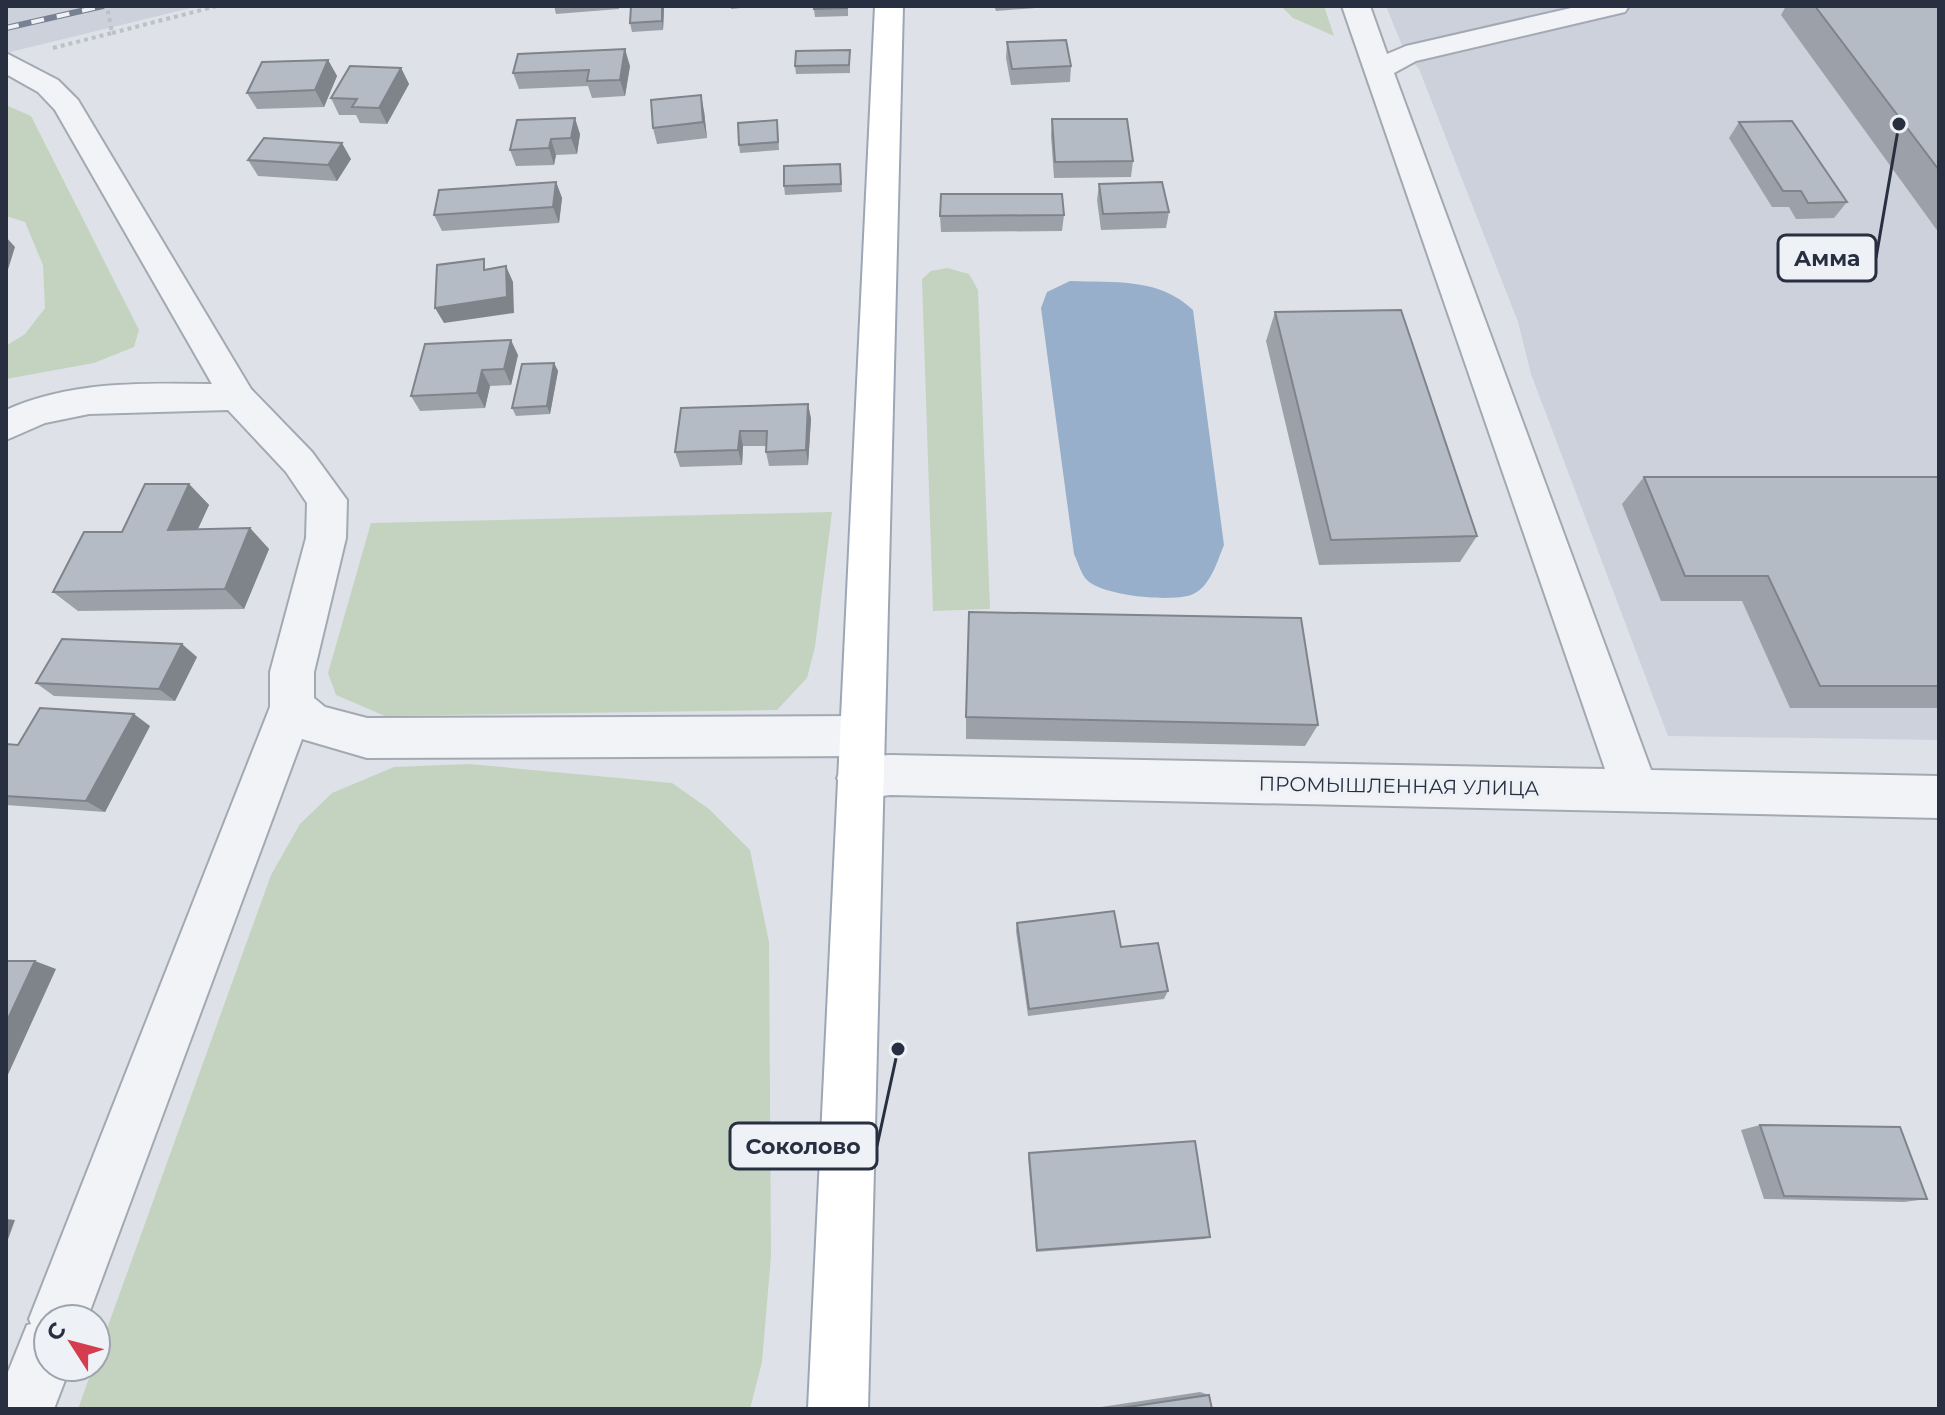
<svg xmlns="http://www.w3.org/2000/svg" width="1945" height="1415" font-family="Montserrat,sans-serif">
  <rect width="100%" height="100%" fill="#dee2e8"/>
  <path fill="#ccd1db" d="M 6,6 L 199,6 L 6,53 Z
    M 1386,6 L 1939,6 L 1939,740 L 1668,736 L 1531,374 L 1518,322 L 1419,69 L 1406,55 Z"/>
  <path fill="#c3d3bf" d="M 1281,6 L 1324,6 L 1334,36 L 1293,18 Z
    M 6,105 L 31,116 L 139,330 L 134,347 L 94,363 L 6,379 L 6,346 L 25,334 L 45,308 L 43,265 L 25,222 L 6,216 Z
    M 947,268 L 969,274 L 978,290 L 990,609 L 933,611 L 922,279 L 931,271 Z
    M 832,512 L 815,647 L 807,678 L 777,710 L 385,716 L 336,695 L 328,673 L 371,523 Z
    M 469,764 L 672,783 L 709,809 L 750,850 L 769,942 L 771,1256 L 762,1362 L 750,1409 L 78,1409 L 93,1367 L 96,1367 L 96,1359 L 271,875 L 300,824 L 332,793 L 394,767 Z"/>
  <path fill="#97afca" d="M 1070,281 C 1115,283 1158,277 1193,310 L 1224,545 C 1217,562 1210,588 1191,595 C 1170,602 1105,596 1088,581 C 1081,575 1078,562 1074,554 L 1041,308 L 1047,292 Z"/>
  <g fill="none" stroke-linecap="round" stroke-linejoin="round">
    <defs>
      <path id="minor" d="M 1342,6 L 1370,6 L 1387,54 L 1406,46 L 1580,6 L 1629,6 L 1625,12 L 1416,61 L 1394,73 L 1651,770 L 1939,776 L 1939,818 L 890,795 L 860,799 L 844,793 L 837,778 L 844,763 L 860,757 L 890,755 L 1605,769 Z
        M 6,53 L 58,80 L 78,100 L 251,389 L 312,452 L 347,500 L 346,538 L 314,672 L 314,698 L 325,707 L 367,718 L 862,716 L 878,722 L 884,736 L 878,750 L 862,756 L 367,758 L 302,739 L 87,1319 L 48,1319 L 48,1367 L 70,1367 L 54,1409 L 6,1409 L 6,1377 L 27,1325 L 31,1324 L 29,1319 L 270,707 L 270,672 L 306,538 L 307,503 L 286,472 L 228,410 L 89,414 L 45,423 L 6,440 L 6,410 C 71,381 142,383 212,384 L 55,110 L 38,92 L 6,74 Z"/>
      <path id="major" d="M 875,6 L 903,6 L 868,1409 L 808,1409 Z"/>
    </defs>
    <use href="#minor" stroke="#a3a9b2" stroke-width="4"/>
    <use href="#major" stroke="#9da6b5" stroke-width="4"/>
    <path stroke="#bcc0c7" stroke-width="4" stroke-dasharray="4 4" stroke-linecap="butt" d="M 112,33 L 217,6
      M 53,48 L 112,33 L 107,6"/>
    <use href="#minor" fill="#f1f3f7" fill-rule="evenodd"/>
    <use href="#major" fill="#fff" fill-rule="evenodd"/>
    <defs>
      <path id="rail" d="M 6,28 L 103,6"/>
    </defs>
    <use href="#rail" stroke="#778193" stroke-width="6"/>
    <use href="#rail" stroke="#eef1f6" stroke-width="4" stroke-dasharray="13" stroke-linecap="butt"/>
  </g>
  <path fill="#9ca1a9" d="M 554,6 L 619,6 L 619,9 L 556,14 Z
    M 731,6 L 761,6 L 731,9 Z
    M 848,6 L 848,16 L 815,17 L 814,9 Z
    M 994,6 L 1049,6 L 1049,7 L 996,11 Z
    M 1786,6 L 1939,6 L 1939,233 L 1781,15 Z
    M 664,9 L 663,30 L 632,32 L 630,23 Z
    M 1007,42 L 1071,66 L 1070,82 L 1011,85 L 1006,58 Z
    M 850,50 L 850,73 L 796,74 L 795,66 Z
    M 328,60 L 337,76 L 324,107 L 257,109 L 247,93 Z
    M 630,66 L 625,96 L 592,98 L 588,86 L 519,89 L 513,73 Z
    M 401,68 L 409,84 L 387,124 L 360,123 L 356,115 L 339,115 L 331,98 Z
    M 704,111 L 707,138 L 657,144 L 653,128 Z
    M 1052,119 L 1133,161 L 1131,177 L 1054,178 L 1051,136 Z
    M 517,120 L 580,134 L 577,154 L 556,155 L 554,165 L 516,166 L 510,150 Z
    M 1739,122 L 1847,202 L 1834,218 L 1796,219 L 1789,207 L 1772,207 L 1729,138 Z
    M 778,128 L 779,150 L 740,153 L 739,145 Z
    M 351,159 L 337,181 L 258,176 L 248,160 Z
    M 840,164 L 842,192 L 785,195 L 784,186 Z
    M 556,182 L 562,198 L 559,223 L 442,231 L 434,215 Z
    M 1099,184 L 1169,212 L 1166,228 L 1101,230 L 1097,200 Z
    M 1064,215 L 1062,231 L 941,232 L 940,216 Z
    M 1275,312 L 1477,536 L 1460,562 L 1319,565 L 1266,341 Z
    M 518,355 L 511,385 L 490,386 L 485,408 L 420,411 L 411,396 Z
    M 554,363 L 558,371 L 550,414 L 516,416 L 512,408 Z
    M 808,404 L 811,419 L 808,465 L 769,466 L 766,452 L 766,446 L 743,446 L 742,465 L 680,467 L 675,452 Z
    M 1644,477 L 1939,477 L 1939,708 L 1790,708 L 1742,601 L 1661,601 L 1622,504 Z
    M 189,484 L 209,505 L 198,529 L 250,528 L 269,549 L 244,609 L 78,611 L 53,592 L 122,532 Z
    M 197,657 L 175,701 L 54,696 L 36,683 Z
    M 966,717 L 1318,725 L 1305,746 L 966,739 Z
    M 150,726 L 105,812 L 6,805 L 6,744 L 18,745 Z
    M 1017,923 L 1121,947 L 1168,991 L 1164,999 L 1028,1016 L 1016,931 Z
    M 1760,1125 L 1927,1199 L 1904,1202 L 1764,1199 L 1741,1130 Z
    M 1029,1153 L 1210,1237 L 1204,1239 L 1036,1252 L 1028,1157 Z
    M 1200,1392 L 1209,1395 L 1212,1409 L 1088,1409 Z"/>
  <path fill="#7f838a" d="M 662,6 L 664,6 L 664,9 L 663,30 L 662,21 Z
    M 625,49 L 630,66 L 625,96 L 620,80 Z
    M 328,60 L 337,76 L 324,107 L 315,90 Z
    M 401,68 L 409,84 L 387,124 L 379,108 Z
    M 701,95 L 704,111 L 707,138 L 703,122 Z
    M 575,118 L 580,134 L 577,154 L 571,138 Z
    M 551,139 L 556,155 L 554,165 L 549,148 Z
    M 342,143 L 351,159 L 337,181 L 328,165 Z
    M 556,182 L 562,198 L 559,223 L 553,207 Z
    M 6,237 L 15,247 L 6,276 Z
    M 506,266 L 513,282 L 514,313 L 444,323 L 435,308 Z
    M 511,340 L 518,355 L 511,385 L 504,369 Z
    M 554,363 L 558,371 L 550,414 L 547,406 Z
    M 482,370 L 490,386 L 485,408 L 477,393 Z
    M 808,404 L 811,419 L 808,465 L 806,450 Z
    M 740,431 L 743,446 L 742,465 L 738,450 Z
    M 189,484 L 209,505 L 188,550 L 168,530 Z
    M 250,528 L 269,549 L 244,609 L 225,589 Z
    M 182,644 L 197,657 L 175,701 L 159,689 Z
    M 134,714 L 150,726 L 105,812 L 86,801 Z
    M 35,961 L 56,969 L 6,1079 L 6,1023 Z
    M 6,1219 L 15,1220 L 6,1245 Z"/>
  <path fill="#b5bbc5" stroke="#7f838a" stroke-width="2" d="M 631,6 L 662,6 L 662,21 L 630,23 Z
    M 815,6 L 847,6 L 847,8 L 814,9 Z
    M 1815,6 L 1939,6 L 1939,170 Z
    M 1066,40 L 1071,66 L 1012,69 L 1007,42 Z
    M 625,49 L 620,80 L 587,81 L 589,70 L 513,73 L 518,54 Z
    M 850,50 L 849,65 L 795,66 L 796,51 Z
    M 328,60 L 315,90 L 247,93 L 262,62 Z
    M 350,66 L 401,68 L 379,108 L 352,107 L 357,99 L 331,98 Z
    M 701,95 L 703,122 L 653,128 L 651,100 Z
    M 575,118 L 571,138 L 551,139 L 549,148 L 510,150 L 517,120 Z
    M 1052,119 L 1127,119 L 1133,161 L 1055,162 Z
    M 777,120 L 778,142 L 739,145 L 738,123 Z
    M 1792,121 L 1847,202 L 1808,203 L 1801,191 L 1783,191 L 1739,122 Z
    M 264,138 L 342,143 L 328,165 L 248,160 Z
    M 840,164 L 841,184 L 784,186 L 784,166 Z
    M 556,182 L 553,207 L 434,215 L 439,190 Z
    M 1162,182 L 1169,212 L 1103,214 L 1099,184 Z
    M 941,194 L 1062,194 L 1064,215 L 940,216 Z
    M 484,259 L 484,270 L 506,266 L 507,297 L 435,308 L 437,265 Z
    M 1401,310 L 1477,536 L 1331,540 L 1275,312 Z
    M 511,340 L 504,369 L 482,370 L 477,393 L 411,396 L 425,344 Z
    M 554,363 L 547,406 L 512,408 L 522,364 Z
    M 808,404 L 806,450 L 766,452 L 767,431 L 740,431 L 738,450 L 675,452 L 681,408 Z
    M 1644,477 L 1939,477 L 1939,686 L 1820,686 L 1768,576 L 1685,576 Z
    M 145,484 L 189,484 L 168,530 L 250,528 L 225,589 L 53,592 L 84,532 L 122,532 Z
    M 969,612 L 1301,618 L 1318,725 L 966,717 Z
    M 62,639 L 182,644 L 159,689 L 36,683 Z
    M 40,708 L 134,714 L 86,801 L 6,796 L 6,744 L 18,745 Z
    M 1114,911 L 1121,947 L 1158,943 L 1168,991 L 1029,1009 L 1017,923 Z
    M 6,961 L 35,961 L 6,1023 Z
    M 1760,1125 L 1900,1127 L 1927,1199 L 1784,1196 Z
    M 1195,1141 L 1210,1237 L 1037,1250 L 1029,1153 Z
    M 1209,1395 L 1212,1409 L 1115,1409 Z"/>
  <g text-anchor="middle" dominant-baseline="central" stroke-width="7" stroke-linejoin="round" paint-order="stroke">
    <g font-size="20" fill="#272f40" stroke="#eef1f6">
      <text transform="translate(1399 786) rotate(1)">ПРОМЫШЛЕННАЯ УЛИЦА</text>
    </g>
  </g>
  <path fill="none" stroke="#272f40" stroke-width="3" d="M1899 124L1876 258M898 1049L877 1146"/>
  <g fill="#272f40" stroke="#eef1f6" stroke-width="3">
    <circle cx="1899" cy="124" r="8"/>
    <circle cx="898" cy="1049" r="8"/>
  </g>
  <g fill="#eef1f6" stroke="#272f40" stroke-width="3">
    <rect x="1778" y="235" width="98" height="46" rx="8"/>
    <rect x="730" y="1123" width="147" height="46" rx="8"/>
  </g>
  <g font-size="22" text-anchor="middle" font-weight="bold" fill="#272f40">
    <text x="1827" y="266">Амма</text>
    <text x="803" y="1154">Соколово</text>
  </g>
  <rect width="1945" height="1415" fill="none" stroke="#272f40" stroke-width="16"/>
  <g transform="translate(72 1343) rotate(306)"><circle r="38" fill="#eef1f6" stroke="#9ea3ad" stroke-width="2"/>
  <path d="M0-6L14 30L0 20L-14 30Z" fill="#d43d4f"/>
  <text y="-12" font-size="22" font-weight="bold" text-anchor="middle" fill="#272f40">С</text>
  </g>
</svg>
